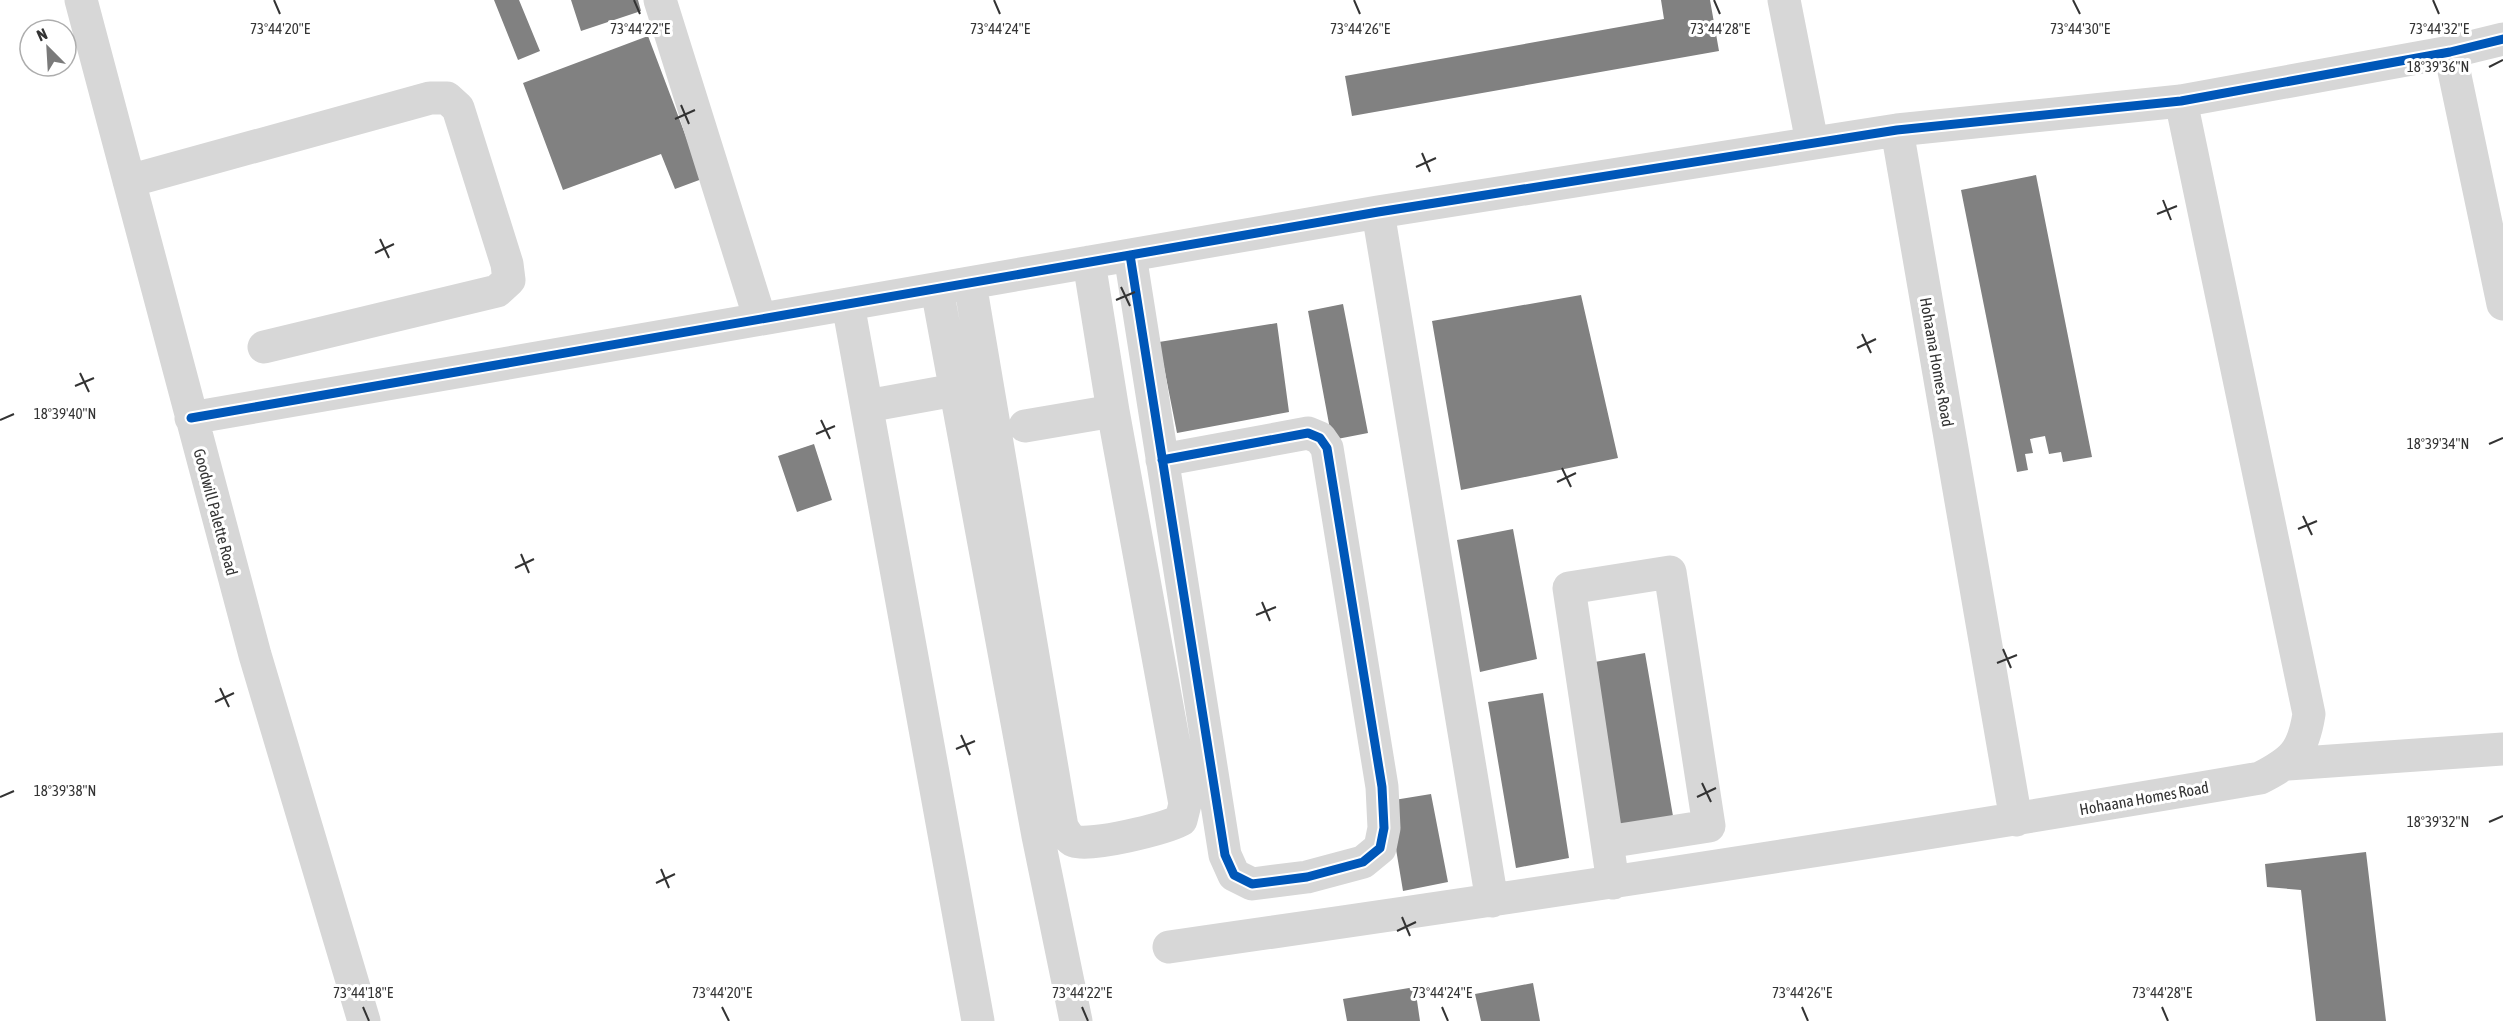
<svg xmlns="http://www.w3.org/2000/svg" width="2503" height="1021" font-family="'Asap Condensed',sans-serif">
  <rect width="100%" height="100%" fill="#fff"/>
  <path fill="#818181" d="M 494,0 L 519,0 L 540,51 L 518,60 Z
    M 571,0 L 638,0 L 641,11 L 581,31 Z
    M 1661,0 L 1710,0 L 1719,51 L 1352,116 L 1345,76 L 1664,19 Z
    M 648,36 L 702,179 L 675,189 L 661,154 L 563,190 L 523,83 Z
    M 2036,175 L 2092,457 L 2063,462 L 2061,452 L 2049,454 L 2045,436 L 2030,439 L 2033,453 L 2025,454 L 2028,470 L 2017,472 L 1961,190 Z
    M 1581,295 L 1618,458 L 1461,490 L 1432,321 Z
    M 1343,304 L 1368,433 L 1332,440 L 1308,311 Z
    M 1277,323 L 1289,412 L 1177,433 L 1159,342 Z
    M 814,444 L 832,500 L 797,512 L 778,456 Z
    M 1513,529 L 1537,659 L 1480,672 L 1457,540 Z
    M 1645,653 L 1673,816 L 1617,829 L 1589,663 Z
    M 1543,693 L 1569,858 L 1516,868 L 1488,702 Z
    M 1431,794 L 1448,882 L 1403,891 L 1388,801 Z
    M 2366,852 L 2386,1021 L 2316,1021 L 2301,890 L 2267,887 L 2265,864 Z
    M 1533,983 L 1540,1021 L 1481,1021 L 1475,994 Z
    M 1415,987 L 1420,1021 L 1347,1021 L 1343,999 Z"/>
  <g fill="none" stroke-linecap="round" stroke-linejoin="round">
    <path stroke="#d7d7d7" stroke-width="33" d="M 81,0 L 255,655 L 364,1021
      M 660,0 L 760,319
      M 1784,0 L 1812,142
      M 2450,52 L 2503,304
      M 1897,130 L 2016,820
      M 129,181 L 430,98 L 447,98 L 458,108 L 507,264 L 509,280 L 497,291 L 264,347
      M 1378,212 L 1492,901
      M 1130,255 L 1225,855 L 1234,875 L 1252,884 L 1307,877 L 1363,862 L 1380,848 L 1384,828 L 1382,787 L 1327,448 L 1320,438 L 1308,433 L 1162,460
      M 970,283 L 1062,827 C 1065,832 1069,839 1074,841 C 1091,847 1164,829 1181,820 L 1185,804 L 1113,411 L 1089,262
      M 937,289 L 1038,836 L 1076,1021
      M 848,304 L 978,1021
      M 867,406 L 955,390
      M 191,418 L 1378,212 L 1897,130 L 2181,101 L 2450,52 L 2503,39
      M 1025,426 L 1113,411
      M 2288,764 L 2503,749
      M 1607,842 L 1709,826 L 1670,572 L 1569,588 L 1607,842 L 1613,883
      M 1169,947 C 1533,895 1897,840 2260,778 C 2293,761 2303,752 2309,714 L 2181,101"/>
    <defs>
      <path id="cycleway" d="M 1130,255 L 1225,855 L 1234,875 L 1252,884 L 1307,877 L 1363,862 L 1380,848 L 1384,828 L 1382,787 L 1327,448 L 1320,438 L 1308,433 L 1162,460
        M 191,418 L 1378,212 L 1897,130 L 2181,101 L 2450,52 L 2503,39"/>
    </defs>
    <use href="#cycleway" stroke="#fff" stroke-width="13"/>
    <use href="#cycleway" stroke="#0057b8" stroke-width="9"/>
  </g>
  <path fill="none" stroke="#333" stroke-width="2" d="M 274,0 L 280,14M 634,0 L 640,14M 994,0 L 1000,14M 1354,0 L 1360,14M 1714,0 L 1720,14M 2073,0 L 2080,14M 2433,0 L 2439,14M 2489,67 L 2503,60M 681,105 L 689,124M 675,119 L 695,110M 1422,153 L 1430,172M 1416,167 L 1436,158M 2163,200 L 2171,220M 2157,214 L 2177,206M 380,239 L 389,258M 375,253 L 394,244M 1121,287 L 1130,306M 1116,300 L 1135,292M 1862,334 L 1871,353M 1857,348 L 1876,339M 80,373 L 89,392M 75,386 L 94,378M 0,420 L 14,414M 821,420 L 830,439M 816,434 L 835,426M 2489,444 L 2503,438M 1562,468 L 1571,487M 1557,482 L 1576,473M 2303,516 L 2312,535M 2298,529 L 2317,521M 521,554 L 529,573M 515,568 L 534,559M 1262,602 L 1270,621M 1256,615 L 1276,607M 2003,649 L 2011,668M 1997,663 L 2017,655M 220,688 L 229,707M 215,702 L 234,693M 961,735 L 970,755M 956,749 L 975,741M 1702,783 L 1711,802M 0,797 L 14,791M 1697,797 L 1716,788M 2489,822 L 2503,816M 661,869 L 669,888M 656,883 L 675,874M 1402,917 L 1410,936M 1397,931 L 1416,922M 363,1007 L 369,1021M 722,1007 L 729,1021M 1082,1007 L 1088,1021M 1442,1007 L 1448,1021M 1802,1007 L 1808,1021M 2162,1007 L 2168,1021"/>
  <g text-anchor="middle" dominant-baseline="central" stroke-width="6" stroke-linejoin="round" paint-order="stroke">
    <g font-size="16" fill="#333" stroke="#fff">
      <text transform="translate(1937 362) rotate(80)">Hohaana Homes Road</text>
      <text transform="translate(216 512) rotate(75)">Goodwill Palette Road</text>
      <text transform="translate(2144 798) rotate(-10)">Hohaana Homes Road</text>
    </g>
  </g>
  <g font-size="15" text-anchor="middle" fill="#333" stroke="#fff" stroke-width="6" stroke-linejoin="round" paint-order="stroke">
    <text x="1720" y="34">73°44'28"E</text>
    <text x="2439" y="34">73°44'32"E</text>
    <text x="280" y="34">73°44'20"E</text>
    <text x="640" y="34">73°44'22"E</text>
    <text x="1000" y="34">73°44'24"E</text>
    <text x="1360" y="34">73°44'26"E</text>
    <text x="2080" y="34">73°44'30"E</text>
    <text x="2438" y="72">18°39'36"N</text>
    <text x="65" y="419">18°39'40"N</text>
    <text x="2438" y="449">18°39'34"N</text>
    <text x="65" y="796">18°39'38"N</text>
    <text x="2438" y="827">18°39'32"N</text>
    <text x="363" y="998">73°44'18"E</text>
    <text x="722" y="998">73°44'20"E</text>
    <text x="1082" y="998">73°44'22"E</text>
    <text x="1442" y="998">73°44'24"E</text>
    <text x="1802" y="998">73°44'26"E</text>
    <text x="2162" y="998">73°44'28"E</text>
  </g>
  <g transform="translate(48 48) rotate(336)"><circle r="28" fill="#ffffff" stroke="#adadad" stroke-width="1.5"/>
  <path d="M0-4.5L10 22L0 15L-10 22Z" fill="#7a7a7a"/>
  <text y="-9" font-size="16" font-weight="bold" text-anchor="middle" fill="#333333">N</text>
  </g>
</svg>
